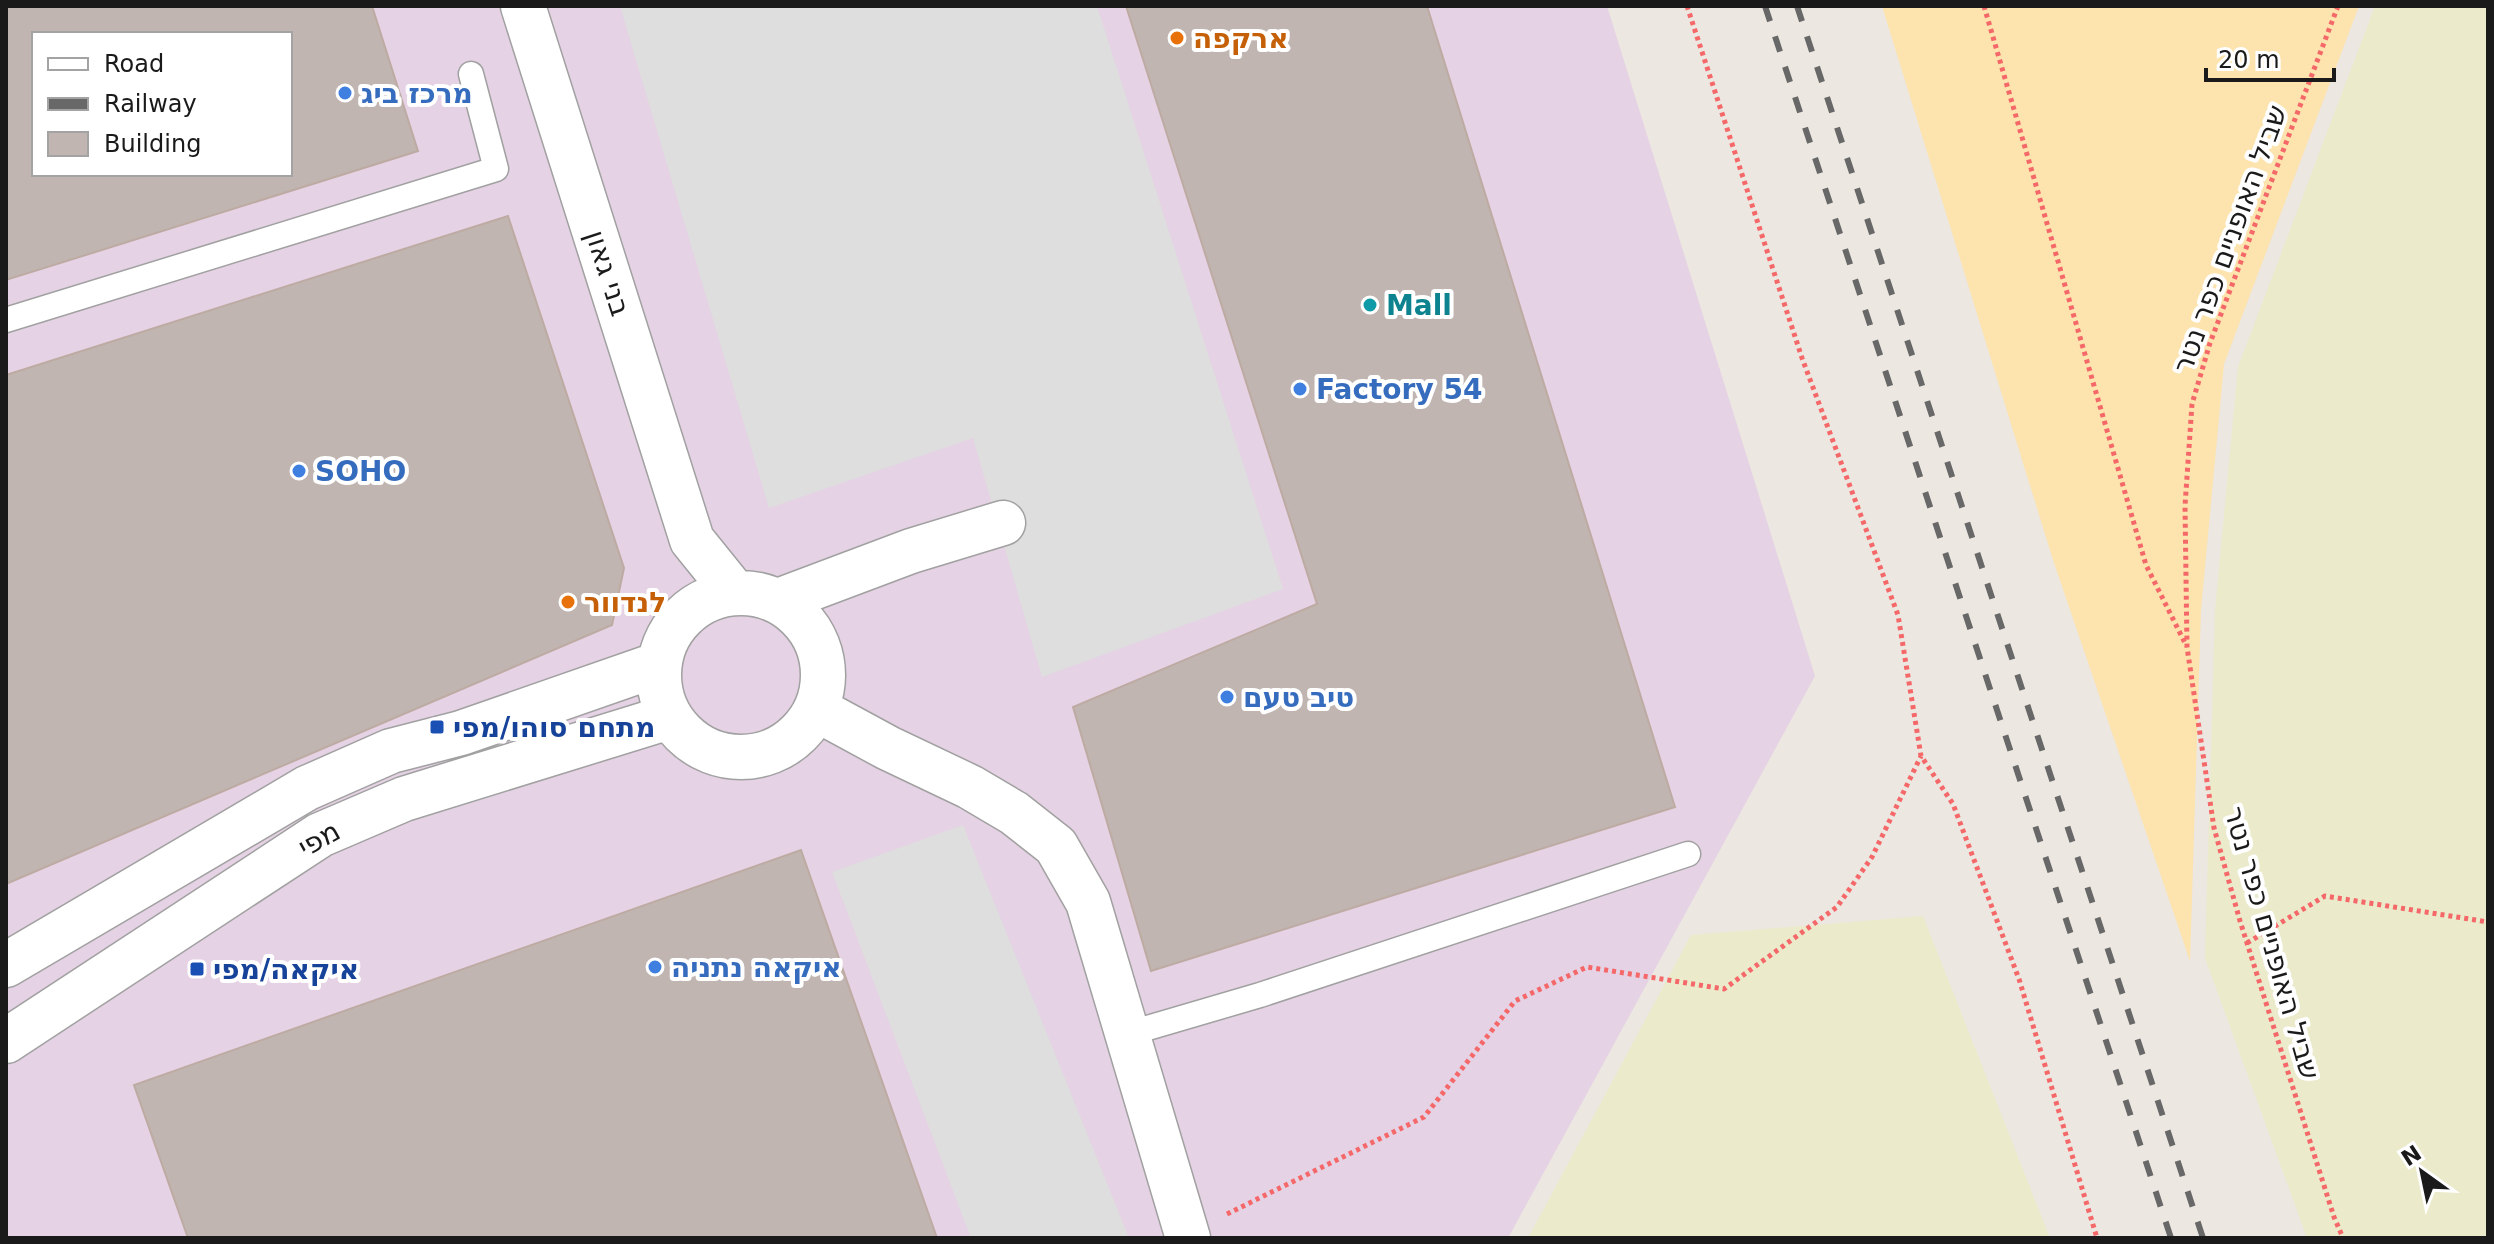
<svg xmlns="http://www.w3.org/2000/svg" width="2494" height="1244" font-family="'DejaVu Sans','Noto Sans Hebrew',sans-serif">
  <rect width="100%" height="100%" fill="#ece7e0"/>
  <path fill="#e5d2e4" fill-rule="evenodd" d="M 6,6 L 1607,6 L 1815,676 L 1508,1238 L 6,1238 ZM 34,34 L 290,34 L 290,174 L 34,174 Z"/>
  <path fill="#ebeacb" d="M 2375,6 L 2488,6 L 2488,1238 L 2307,1238 L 2205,958 L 2215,611 L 2238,367 Z
    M 1923,916 L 2050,1238 L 1528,1238 L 1691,935 Z"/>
  <path fill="#fde3ad" d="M 1882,6 L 2359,6 L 2224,364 L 2201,610 L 2190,961 L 2053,560 Z"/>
  <path fill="#dedede" d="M 620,6 L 1097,6 L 1283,589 L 1042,677 L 973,438 L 769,508 Z
    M 963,825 L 1129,1238 L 971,1238 L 832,872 Z"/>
  <path fill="#c0b5b0" stroke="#bdaba3" stroke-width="2" fill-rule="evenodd" d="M 6,6 L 372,6 L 418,151 L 6,280 ZM 34,34 L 290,34 L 290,174 L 34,174 Z
    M 1126,6 L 1427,6 L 1675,807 L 1151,971 L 1073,707 L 1317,604 Z
    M 508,216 L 624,568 L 612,625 L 6,884 L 6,375 Z
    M 801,850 L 937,1238 L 188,1238 L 134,1085 Z"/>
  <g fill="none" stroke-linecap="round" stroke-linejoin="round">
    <defs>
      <path id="lane" d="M 6,320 L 496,169 L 471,74
        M 1127,1034 L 1260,995 L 1688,854"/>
      <path id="street" d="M 523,6 L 692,540 L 734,592
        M659 675a82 82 0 1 1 164 0a82 82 0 1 1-164 0Z
        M 778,601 L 911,551 L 1003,523
        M 816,709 L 888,748 L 970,787 L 1014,813 L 1056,846 L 1088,902 L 1188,1238
        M 6,965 L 307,788 L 391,751 L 461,733 L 659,664
        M 6,1041 L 320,835 L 404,799 L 669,717"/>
    </defs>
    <use href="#lane" stroke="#a1a1a1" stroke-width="27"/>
    <use href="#street" stroke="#a1a1a1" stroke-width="47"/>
    <path stroke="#f56869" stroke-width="5" stroke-dasharray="4 4" stroke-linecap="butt" d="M 1687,6 L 1802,358 L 1898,615 L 1921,756 L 1953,804 L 2019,979 L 2097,1238
      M 1984,6 L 2146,565 L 2185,643
      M 2338,6 L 2210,343 L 2192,404 L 2185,506 L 2187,647 L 2214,828 L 2240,921 L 2334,1217 L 2343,1238
      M 2247,943 L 2325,896 L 2488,922
      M 1227,1214 L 1424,1117 L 1515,1001 L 1587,967 L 1724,989 L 1837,907 L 1872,857 L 1921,756"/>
    <use href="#lane" stroke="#fff" stroke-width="24"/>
    <use href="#street" stroke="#fff" stroke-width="44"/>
    <path stroke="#686868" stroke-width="6" stroke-dasharray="16 16" stroke-linecap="butt" d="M 1765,6 L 2171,1238
      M 1797,6 L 2203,1238"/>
  </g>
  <g fill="#e8710a" stroke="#fff" stroke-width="3">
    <circle cx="1177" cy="38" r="8"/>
    <circle cx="568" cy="602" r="8"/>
  </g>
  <g fill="#3f7fe0" stroke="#fff" stroke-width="3">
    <circle cx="345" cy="93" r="8"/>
    <circle cx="1300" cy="389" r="8"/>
    <circle cx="299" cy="471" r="8"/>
    <circle cx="1227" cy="697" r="8"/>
    <circle cx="655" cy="967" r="8"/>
  </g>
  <circle fill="#0f9aa8" stroke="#fff" stroke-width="3" cx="1370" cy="305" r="8"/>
  <g fill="#1a4fb4" stroke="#fff" stroke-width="3">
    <rect x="429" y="719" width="16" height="16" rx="4"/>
    <rect x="189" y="961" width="16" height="16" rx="4"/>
  </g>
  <g text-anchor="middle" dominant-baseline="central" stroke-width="8" stroke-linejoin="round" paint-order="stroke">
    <g font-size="28" font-weight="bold" fill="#c56008" stroke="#fff" text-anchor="start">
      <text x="1193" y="38">ארקפה</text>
      <text x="584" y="602">לנדוור</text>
    </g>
    <g font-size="28" font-weight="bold" fill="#366cbe" stroke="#fff" text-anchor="start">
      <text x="361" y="93">מרכז ביג</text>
      <text x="1316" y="389">Factory 54</text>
      <text x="315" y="471">SOHO</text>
      <text x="1243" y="697">טיב טעם</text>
      <text x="671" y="967">איקאה נתניה</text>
    </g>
    <g font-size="28" fill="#1a1a1a" stroke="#fff">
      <text transform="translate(2230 239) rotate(-70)">שביל האופניים כפר נטר</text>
      <text transform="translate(608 273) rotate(72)">בני גאון</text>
      <text transform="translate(319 839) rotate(-29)">מפי</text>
      <text transform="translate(2272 943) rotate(74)">שביל האופניים כפר נטר</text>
    </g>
    <g font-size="28" font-weight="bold" fill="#0d838f" stroke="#fff" text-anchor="start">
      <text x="1386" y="305">Mall</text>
    </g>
    <g font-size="28" font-weight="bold" fill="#164399" stroke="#fff" text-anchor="start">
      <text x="453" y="727">מתחם סוהו/מפי</text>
      <text x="213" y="969">איקאה/מפי</text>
    </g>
  </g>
  <rect width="2494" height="1244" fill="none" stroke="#1a1a1a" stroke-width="16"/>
  <rect x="32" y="32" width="260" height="144" fill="#ffffff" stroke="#a3a3a3" stroke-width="2"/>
  <rect x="48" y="58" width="40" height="12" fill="#ffffff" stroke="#a3a3a3" stroke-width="2"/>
  <text x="104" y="72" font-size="24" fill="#1a1a1a">Road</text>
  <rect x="48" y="98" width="40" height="12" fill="#686868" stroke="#a3a3a3" stroke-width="2"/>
  <text x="104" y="112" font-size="24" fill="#1a1a1a">Railway</text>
  <rect x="48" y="132" width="40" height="24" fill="#c0b5b0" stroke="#a3a3a3" stroke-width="2"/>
  <text x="104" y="152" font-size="24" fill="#1a1a1a">Building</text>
  <g transform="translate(2422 1172) rotate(327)" stroke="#ffffff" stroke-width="6" paint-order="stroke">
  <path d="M0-6L14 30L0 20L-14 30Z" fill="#1a1a1a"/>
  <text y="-12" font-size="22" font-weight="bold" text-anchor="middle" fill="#1a1a1a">N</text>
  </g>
  <path d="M2206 68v12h128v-12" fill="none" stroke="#1a1a1a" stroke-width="4"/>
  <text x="2218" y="68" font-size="24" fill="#1a1a1a" stroke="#ffffff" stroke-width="6" paint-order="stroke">20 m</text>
</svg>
